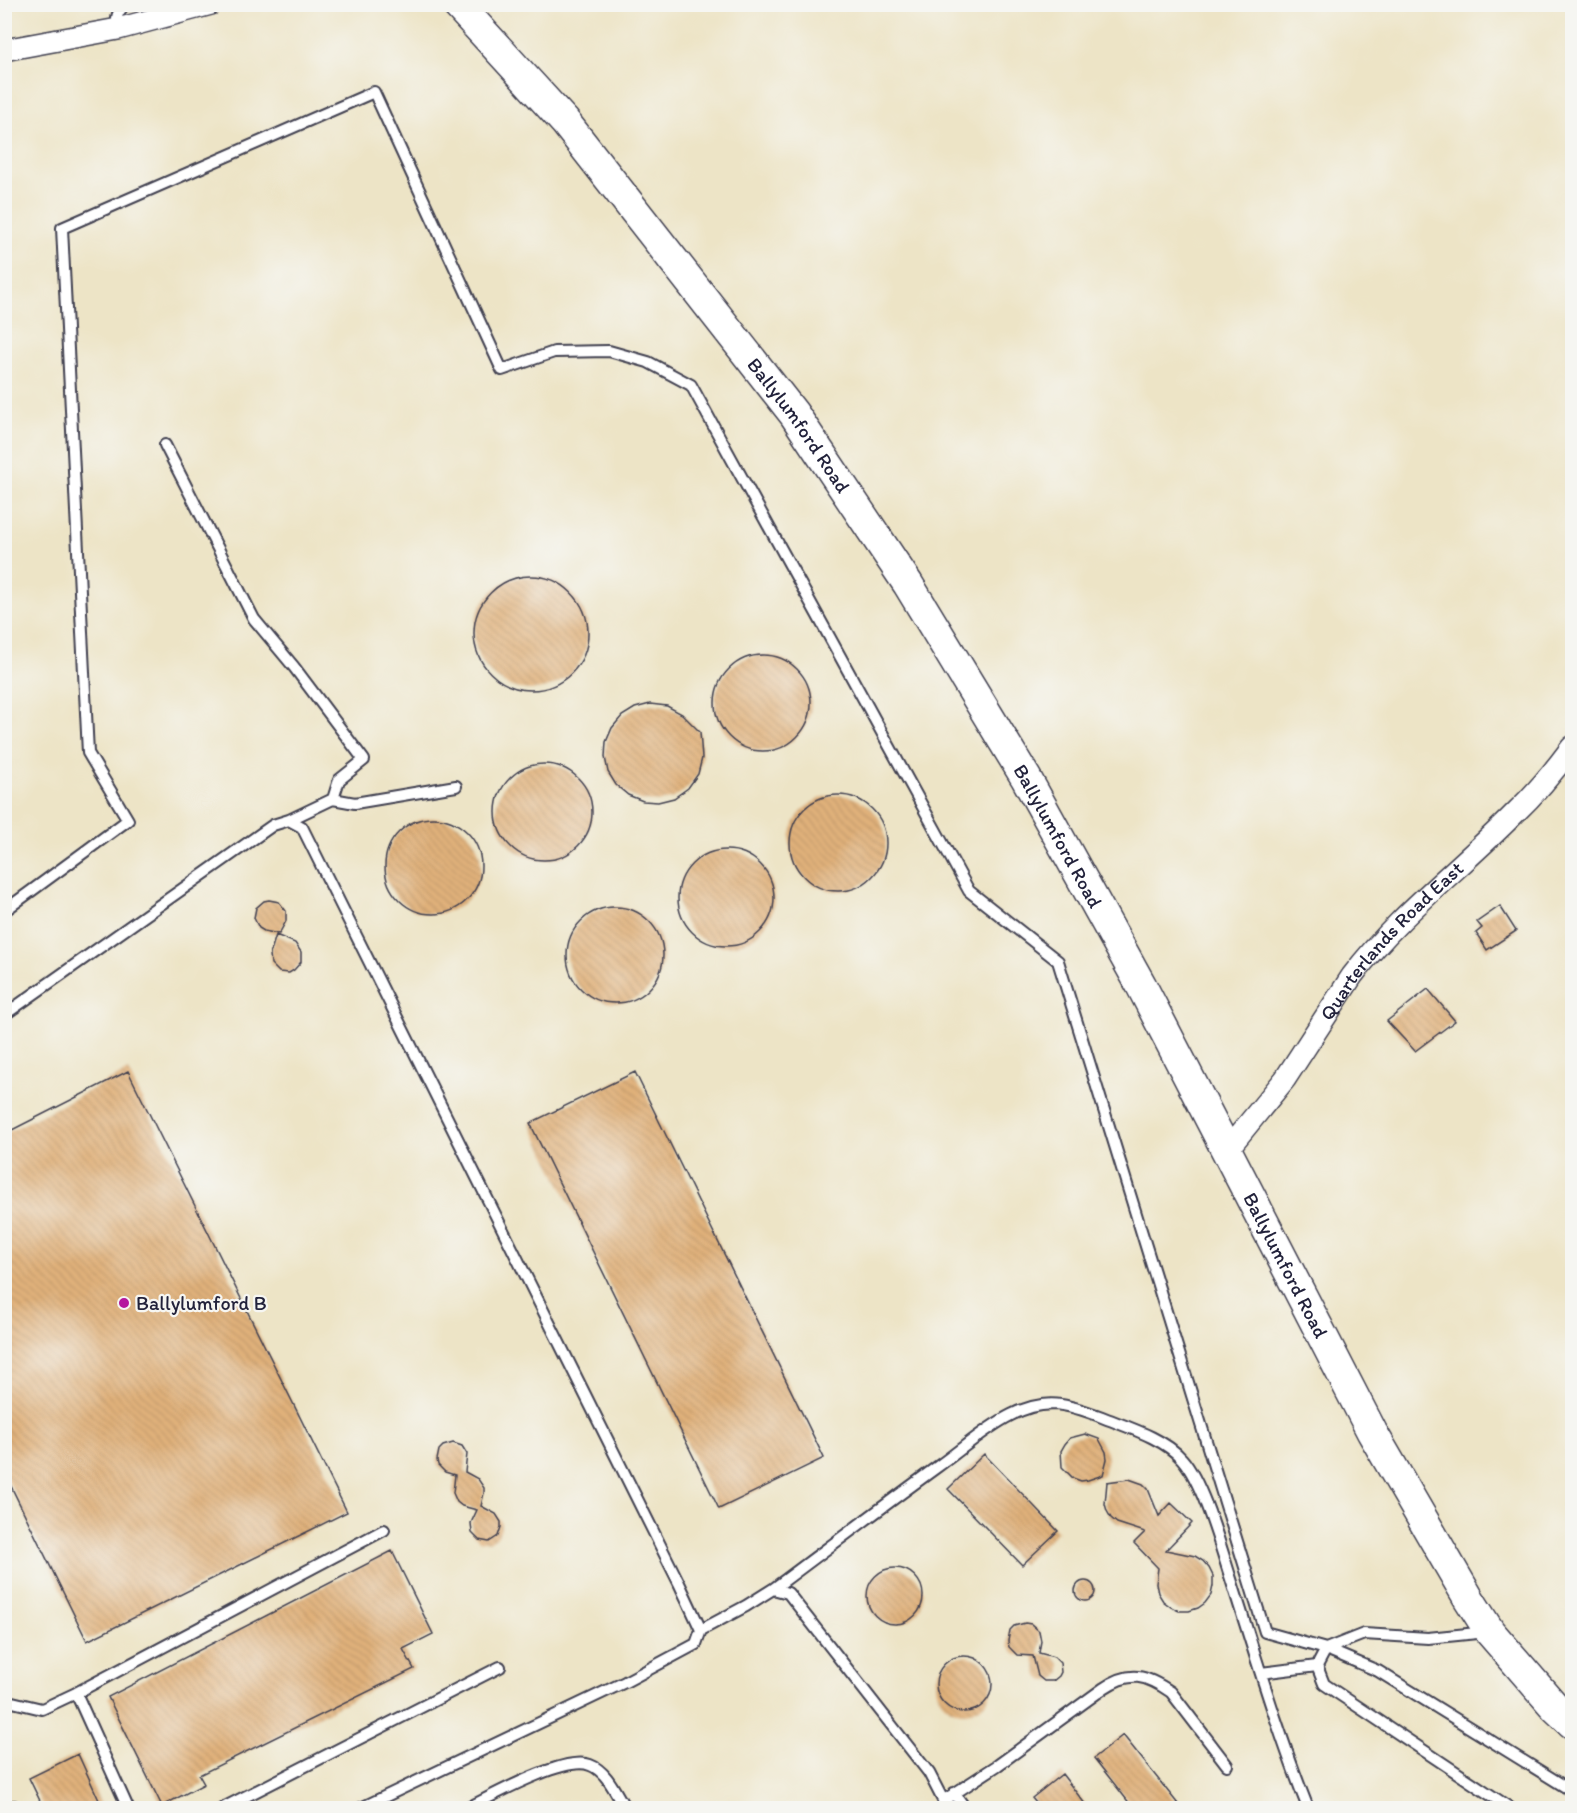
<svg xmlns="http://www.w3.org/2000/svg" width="1577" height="1813" font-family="Itim,sans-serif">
  <defs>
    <pattern id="building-back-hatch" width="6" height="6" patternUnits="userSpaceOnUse" patternTransform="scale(1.5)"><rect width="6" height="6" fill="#e0b17a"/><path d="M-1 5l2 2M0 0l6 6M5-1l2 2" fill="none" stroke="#c0986a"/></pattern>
  </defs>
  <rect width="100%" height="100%" fill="#f6f6f2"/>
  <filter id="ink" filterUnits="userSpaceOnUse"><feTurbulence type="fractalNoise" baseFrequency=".0167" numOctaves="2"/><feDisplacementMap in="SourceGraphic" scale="12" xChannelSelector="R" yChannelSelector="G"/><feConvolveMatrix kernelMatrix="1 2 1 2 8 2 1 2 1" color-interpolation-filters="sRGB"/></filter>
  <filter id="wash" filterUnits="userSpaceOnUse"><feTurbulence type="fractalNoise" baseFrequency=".008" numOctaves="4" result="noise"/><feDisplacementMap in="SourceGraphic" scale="24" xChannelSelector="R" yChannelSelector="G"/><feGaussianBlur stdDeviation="1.35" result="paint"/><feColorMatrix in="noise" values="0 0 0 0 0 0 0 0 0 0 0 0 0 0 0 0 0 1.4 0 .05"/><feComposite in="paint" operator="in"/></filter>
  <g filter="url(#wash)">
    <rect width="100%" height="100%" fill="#ede4c6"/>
    <g id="blocks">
      <path fill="url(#building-back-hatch)" d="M474 633a57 57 0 1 1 114 0a57 57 0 1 1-114 0Z
        M715 703a48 48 0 1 1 96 0a48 48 0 1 1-96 0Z
        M 650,704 L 667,706 L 682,714 L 700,732 L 702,758 L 698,774 L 688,788 L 674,798 L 658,802 L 643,801 L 628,795 L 616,785 L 608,772 L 605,757 L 606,742 L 612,728 L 622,716 L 635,708 Z
        M496 812a48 48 0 1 1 96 0a48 48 0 1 1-96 0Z
        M790 843a48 48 0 1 1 96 0a48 48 0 1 1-96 0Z
        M385 866a48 48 0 1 1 96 0a48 48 0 1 1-96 0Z
        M678 898a48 48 0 1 1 96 0a48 48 0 1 1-96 0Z
        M 269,900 L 279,902 L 286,911 L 286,921 L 279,934 L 264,931 L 259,928 L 254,918 L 256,908 L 264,901 Z
        M 1500,906 L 1516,931 L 1487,950 L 1476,933 L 1482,928 L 1477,922 Z
        M567 955a48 48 0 1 1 96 0a48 48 0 1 1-96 0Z
        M 276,935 L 295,943 L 301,952 L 301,962 L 294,970 L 289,973 L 279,972 L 271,964 L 270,954 Z
        M 1428,989 L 1455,1021 L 1415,1051 L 1387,1021 Z
        M 128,1071 L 347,1512 L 87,1641 L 4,1472 L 4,1134 Z
        M 635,1072 L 824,1458 L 719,1509 L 530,1123 Z
        M 1085,1434 L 1099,1439 L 1106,1452 L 1107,1459 L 1103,1475 L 1088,1480 L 1081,1481 L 1073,1478 L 1062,1467 L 1061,1451 L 1065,1444 L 1070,1438 Z
        M 453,1443 L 462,1446 L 467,1454 L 465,1472 L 478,1479 L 484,1488 L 484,1493 L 481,1506 L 496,1514 L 501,1522 L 501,1527 L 498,1536 L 489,1542 L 479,1540 L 472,1533 L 471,1523 L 477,1510 L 462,1506 L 457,1502 L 453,1493 L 455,1475 L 445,1472 L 438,1465 L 437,1460 L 439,1450 L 443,1446 Z
        M 984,1454 L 1058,1531 L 1022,1565 L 948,1489 Z
        M 1129,1479 L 1143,1484 L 1148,1489 L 1159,1516 L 1171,1503 L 1192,1523 L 1166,1550 L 1195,1556 L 1203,1561 L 1209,1568 L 1213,1576 L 1213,1586 L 1211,1595 L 1205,1603 L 1198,1608 L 1189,1611 L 1179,1611 L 1171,1607 L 1163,1601 L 1158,1593 L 1156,1584 L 1158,1568 L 1134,1543 L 1145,1532 L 1117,1523 L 1111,1518 L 1107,1511 L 1105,1504 L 1107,1482 Z
        M 392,1551 L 433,1634 L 403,1649 L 414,1669 L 199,1775 L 204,1784 L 162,1806 L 108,1697 Z
        M867 1596a28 28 0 1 1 56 0a28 28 0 1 1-56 0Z
        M1075 1591a10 10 0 1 1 20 0a10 10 0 1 1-20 0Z
        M 1025,1623 L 1031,1624 L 1039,1631 L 1041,1641 L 1039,1653 L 1054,1657 L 1060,1663 L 1061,1672 L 1059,1676 L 1053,1681 L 1044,1681 L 1038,1676 L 1033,1656 L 1017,1655 L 1009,1647 L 1008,1641 L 1010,1630 L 1014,1626 Z
        M936 1684a28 28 0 1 1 56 0a28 28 0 1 1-56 0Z
        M 1123,1735 L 1182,1809 L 1134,1809 L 1094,1758 Z
        M 78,1754 L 103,1809 L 44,1809 L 29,1778 Z
        M 1062,1774 L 1089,1809 L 1041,1809 L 1032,1798 Z"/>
    </g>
  </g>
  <g filter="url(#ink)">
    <use href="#blocks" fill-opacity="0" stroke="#403f50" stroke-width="1.5"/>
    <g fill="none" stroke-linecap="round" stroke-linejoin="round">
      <defs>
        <path id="service" d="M 118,29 C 116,18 116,12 126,4
          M 165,445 L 254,619 L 294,667 L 364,760 L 339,780 L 333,799
          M 289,820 L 333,799 L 355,803 L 456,786
          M 4,911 L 128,820 L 88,753 L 62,228 L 374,92 L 502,370 L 554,352 L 609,351 L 648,362 L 691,385 L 969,891 L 1058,961 L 1265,1632 L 1326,1649 L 1378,1671 L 1572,1791
          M 4,1015 L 273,825 L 289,820 L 302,827 L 679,1583 L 701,1630 L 696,1644 L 625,1682 L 361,1808
          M 773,1589 C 828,1548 882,1507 937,1467 C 961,1450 985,1428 1011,1415 C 1046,1397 1068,1404 1102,1417 C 1127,1427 1164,1438 1182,1459 C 1203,1483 1220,1545 1230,1576 C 1255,1654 1278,1733 1308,1808
          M 701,1630 L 746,1606 L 773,1589 L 788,1593 L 929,1773 L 947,1808
          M 1487,1632 L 1428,1638 L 1364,1634 L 1326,1649 L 1317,1666 L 1324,1684 L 1510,1808
          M 1261,1673 L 1317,1666
          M 76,1693 L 128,1808
          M 4,1700 L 42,1709 L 76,1693 L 384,1530
          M 954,1793 L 965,1808
          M 943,1801 L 998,1765 L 1104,1688 C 1130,1670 1146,1675 1171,1692 L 1227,1765
          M 14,1806 L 16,1808
          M 223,1808 L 500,1667
          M 468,1808 C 492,1796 565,1755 590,1765 C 607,1771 616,1794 625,1808"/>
        <g id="minor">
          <path d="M 4,50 L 118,29 L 211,4"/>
          <path id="s1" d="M 1227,1150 L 1285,1079 L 1352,976 C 1399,914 1461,868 1515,813 C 1536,793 1555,770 1572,747"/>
        </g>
        <g id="secondary">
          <path id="s2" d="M 457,4 L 565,122 L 794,414 L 908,584 L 1026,778 L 1141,985 L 1372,1432 L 1469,1599 L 1490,1632 L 1555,1707 L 1572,1723"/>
        </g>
      </defs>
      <use href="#service" stroke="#403f50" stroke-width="14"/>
      <use href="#minor" stroke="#403f50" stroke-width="24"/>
      <use href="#secondary" stroke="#403f50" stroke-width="33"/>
      <use href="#service" stroke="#fff" stroke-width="10"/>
      <use href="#minor" stroke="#fff" stroke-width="21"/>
      <use href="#secondary" stroke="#fff" stroke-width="30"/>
    </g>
  </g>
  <circle fill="#b5179e" stroke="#f6f6f2" stroke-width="2" cx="124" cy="1303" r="6"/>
  <g text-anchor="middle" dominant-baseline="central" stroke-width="4.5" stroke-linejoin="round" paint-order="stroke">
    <g font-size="20" fill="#22223b" stroke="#f6f6f2">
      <text stroke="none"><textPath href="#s2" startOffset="543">Ballylumford Road</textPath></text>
      <text stroke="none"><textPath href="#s2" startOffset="1029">Ballylumford Road</textPath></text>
      <text stroke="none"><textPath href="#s1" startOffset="267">Quarterlands Road East</textPath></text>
      <text stroke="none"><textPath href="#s2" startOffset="1515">Ballylumford Road</textPath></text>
    </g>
    <g font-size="20" fill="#22223b" stroke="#f6f6f2" text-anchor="start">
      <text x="136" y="1303">Ballylumford B</text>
    </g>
  </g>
  <rect width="1577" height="1813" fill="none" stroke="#f6f6f2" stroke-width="24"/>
</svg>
